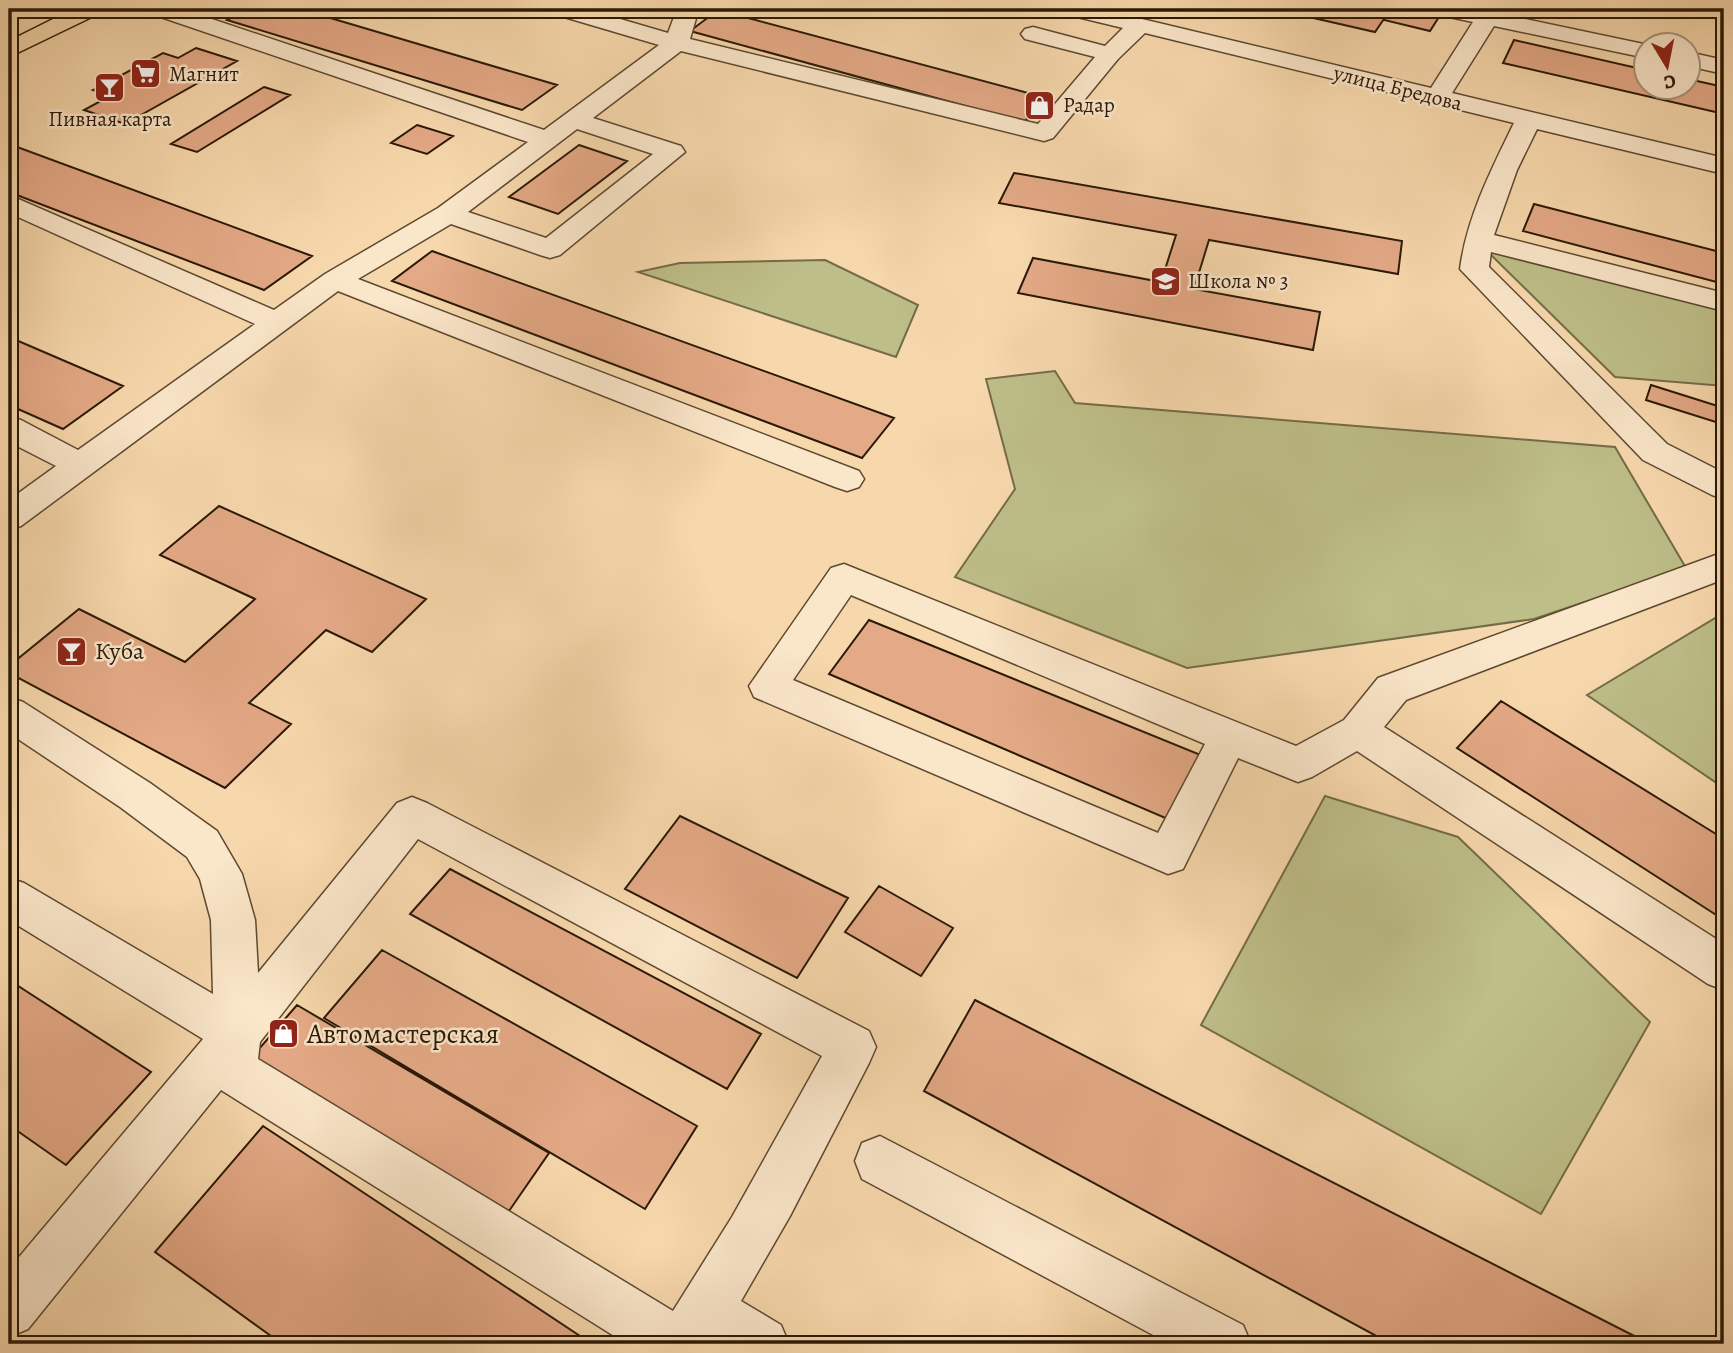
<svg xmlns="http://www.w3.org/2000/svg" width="1733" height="1353" font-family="Alegreya,serif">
  <rect width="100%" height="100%" fill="#f7d8ac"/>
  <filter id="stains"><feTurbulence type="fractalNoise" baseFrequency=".00286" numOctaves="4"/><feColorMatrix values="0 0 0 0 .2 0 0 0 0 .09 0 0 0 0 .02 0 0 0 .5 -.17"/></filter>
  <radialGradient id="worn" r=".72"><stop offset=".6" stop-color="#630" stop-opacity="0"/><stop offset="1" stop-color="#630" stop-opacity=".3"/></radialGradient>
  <path fill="#bebe88" stroke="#746c48" stroke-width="2" d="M 1484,248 L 1724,309 L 1724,386 L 1615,377 Z
    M 825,260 L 918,305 L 896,357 L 638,272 L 680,263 Z
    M 1055,371 L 1075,403 L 1615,447 L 1686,568 L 1534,619 L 1187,668 L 955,577 L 1015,489 L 986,379 Z
    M 1722,614 L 1724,615 L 1724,788 L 1587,695 Z
    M 1325,796 L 1458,837 L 1650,1022 L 1541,1214 L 1201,1025 Z"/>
  <path fill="#e4a986" stroke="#2a1907" stroke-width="2" d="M 248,9 L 300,9 L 557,85 L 522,110 L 227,20 Z
    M 598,9 L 644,9 L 632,18 Z
    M 1274,9 L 1371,9 L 1388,13 L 1375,32 Z
    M 1392,9 L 1444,9 L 1430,31 L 1384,20 Z
    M 718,10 L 1047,98 L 1024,122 L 690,31 Z
    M 1514,40 L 1646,70 L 1646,88 L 1688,88 L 1688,79 L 1724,87 L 1724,114 L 1503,63 Z
    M 196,48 L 237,61 L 125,124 L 84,110 L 110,96 L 93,90 L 163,53 L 178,58 Z
    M 264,87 L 290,95 L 197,152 L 171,144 Z
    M 417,125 L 453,136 L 427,154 L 391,143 Z
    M 9,144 L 312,256 L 264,290 L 9,192 Z
    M 579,145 L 627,161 L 558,214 L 509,197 Z
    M 1014,173 L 1402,241 L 1398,274 L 1209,240 L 1194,289 L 1320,312 L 1313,350 L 1018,293 L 1033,258 L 1161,282 L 1176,235 L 999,203 Z
    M 1534,204 L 1724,253 L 1724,284 L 1523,231 Z
    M 432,251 L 894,418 L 862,458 L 392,281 Z
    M 9,337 L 123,386 L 63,429 L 9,405 Z
    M 1651,385 L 1724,408 L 1722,424 L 1646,400 Z
    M 219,506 L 426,599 L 372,652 L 326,630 L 249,703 L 291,724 L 225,788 L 9,673 L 9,666 L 79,609 L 185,662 L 255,599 L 160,555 Z
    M 869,620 L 1208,758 L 1177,823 L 829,674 Z
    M 1501,701 L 1724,839 L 1724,920 L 1457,748 Z
    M 680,816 L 848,898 L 797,978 L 625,889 Z
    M 450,869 L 761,1034 L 727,1089 L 410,914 Z
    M 879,886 L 953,928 L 921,976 L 845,932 Z
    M 382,950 L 697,1126 L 645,1209 L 324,1018 Z
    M 9,980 L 151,1072 L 66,1165 L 9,1125 Z
    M 975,1000 L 1650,1344 L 1391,1344 L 924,1091 Z
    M 297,1005 L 549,1153 L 509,1211 L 252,1057 Z
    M 263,1126 L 580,1336 L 575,1344 L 282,1344 L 155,1252 Z"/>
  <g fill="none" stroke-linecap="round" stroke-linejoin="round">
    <defs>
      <path id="minor" d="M 149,9 L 182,9 L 544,130 L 659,45 L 554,14 L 551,9 L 586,9 L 668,33 L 677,9 L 701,9 L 697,15 L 690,39 L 1038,124 L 1095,57 L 1025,39 L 1021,34 L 1025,29 L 1033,27 L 1105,46 L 1123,28 L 1065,14 L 1062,9 L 1100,9 L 1431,88 L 1473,22 L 1435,14 L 1432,9 L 1504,9 L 1501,14 L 1653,46 L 1646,46 L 1646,58 L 1494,26 L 1452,93 L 1724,158 L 1724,174 L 1537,129 L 1517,170 L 1494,235 L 1724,293 L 1724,311 L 1491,252 L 1489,267 L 1667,444 L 1724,473 L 1724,499 L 1712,495 L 1643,460 L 1460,269 C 1467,217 1491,170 1514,123 L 1145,33 L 1118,59 L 1053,138 L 1044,141 L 681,51 L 593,118 L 681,146 L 685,152 L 560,255 L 550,258 L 540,255 L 451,224 L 358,279 L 859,471 L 864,479 L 859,487 L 847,491 L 835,487 L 338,291 L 21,526 L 9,529 L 9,500 L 56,466 L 9,442 L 9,417 L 21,420 L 78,450 L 255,324 L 9,213 L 9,195 L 274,310 L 325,274 L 438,208 L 528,142 L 152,14 ZM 577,129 L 653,154 L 546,238 L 468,212 Z
        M 1688,52 L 1724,60 L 1724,74 L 1688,66 Z
        M 1724,552 L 1724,579 L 1406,700 L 1384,727 L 1724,944 L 1724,990 L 1708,984 L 1357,751 L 1312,777 L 1298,782 L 1238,758 L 1183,869 L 1168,874 L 754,697 L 749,686 L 831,568 L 844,564 L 1296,746 L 1344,720 L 1378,678 ZM 851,595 L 1205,744 L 1158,833 L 793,680 Z
        M 9,697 L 23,702 L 150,783 L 217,831 L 242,874 L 255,920 L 258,973 L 397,803 L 412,797 L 427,803 L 869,1031 L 876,1047 L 869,1063 L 790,1216 L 741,1301 L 781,1325 L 789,1344 L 627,1344 L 221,1090 L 28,1329 L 9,1337 L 9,1269 L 203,1039 L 9,920 L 9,878 L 24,883 L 213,994 L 211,920 L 200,879 L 187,857 L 120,807 L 9,733 ZM 418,839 L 822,1056 L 732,1217 L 673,1311 L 258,1059 L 260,1042 Z
        M 880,1136 L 1243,1325 L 1251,1344 L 1170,1344 L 862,1179 L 855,1161 L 862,1143 Z"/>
      <path id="major" d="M 73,9 L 101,9 L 98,14 L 9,57 L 9,41 Z"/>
    </defs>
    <use href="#minor" stroke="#5d4930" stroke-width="3"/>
    <use href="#major" stroke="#2a1907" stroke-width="3"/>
    <use href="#minor" fill="#fae6c9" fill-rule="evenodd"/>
    <use href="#major" fill="#f7d8ac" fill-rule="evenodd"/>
  </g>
  <defs>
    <symbol id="supermarket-square" viewBox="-11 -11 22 22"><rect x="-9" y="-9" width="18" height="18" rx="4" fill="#8f2418" stroke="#fae6c9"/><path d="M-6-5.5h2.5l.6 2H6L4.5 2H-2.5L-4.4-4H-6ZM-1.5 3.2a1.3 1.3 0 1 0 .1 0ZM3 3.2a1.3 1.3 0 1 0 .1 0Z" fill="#fff"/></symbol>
    <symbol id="bar-square" viewBox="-11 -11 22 22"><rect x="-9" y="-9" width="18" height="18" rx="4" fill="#8f2418" stroke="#fae6c9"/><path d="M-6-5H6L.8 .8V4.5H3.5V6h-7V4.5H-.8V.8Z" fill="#fff"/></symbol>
    <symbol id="shop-square" viewBox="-11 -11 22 22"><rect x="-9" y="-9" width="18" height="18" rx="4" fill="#8f2418" stroke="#fae6c9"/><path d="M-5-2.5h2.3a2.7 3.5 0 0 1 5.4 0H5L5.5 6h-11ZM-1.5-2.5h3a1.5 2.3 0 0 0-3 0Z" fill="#fff"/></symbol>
    <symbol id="school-square" viewBox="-11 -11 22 22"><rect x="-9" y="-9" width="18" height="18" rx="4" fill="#8f2418" stroke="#fae6c9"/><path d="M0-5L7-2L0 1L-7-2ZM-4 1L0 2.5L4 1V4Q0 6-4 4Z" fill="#fff"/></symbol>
  </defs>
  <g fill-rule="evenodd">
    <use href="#supermarket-square" x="128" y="56" width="35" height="35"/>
    <use href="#bar-square" x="92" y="70" width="35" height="35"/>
    <use href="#shop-square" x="1022" y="88" width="35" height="35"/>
    <use href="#school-square" x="1148" y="264" width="35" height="35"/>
    <use href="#bar-square" x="54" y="634" width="35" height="35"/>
    <use href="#shop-square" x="266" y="1016" width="35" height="35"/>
  </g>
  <g text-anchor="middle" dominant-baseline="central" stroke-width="5" stroke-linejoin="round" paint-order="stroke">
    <g font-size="21" fill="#2a1907" stroke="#fae6c9" text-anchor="start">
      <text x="169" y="74">Магнит</text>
      <text x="1063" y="105">Радар</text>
      <text x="110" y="119" text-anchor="middle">Пивная карта</text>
      <text x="1188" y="281">Школа № 3</text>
    </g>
    <g font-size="21" fill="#2a1907" stroke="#fae6c9">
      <text transform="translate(1398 88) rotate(14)">улица Бредова</text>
    </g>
    <g font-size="24" fill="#2a1907" stroke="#fae6c9" text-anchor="start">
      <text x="95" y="651">Куба</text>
    </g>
    <g font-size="28" fill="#2a1907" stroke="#fae6c9" text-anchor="start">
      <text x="307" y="1034">Автомастерская</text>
    </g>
  </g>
  <rect width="1733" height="1353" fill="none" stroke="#f7d8ac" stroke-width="35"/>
  <rect x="10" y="10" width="1712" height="1332" fill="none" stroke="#2a1907" stroke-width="3.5"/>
  <rect x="18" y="18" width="1698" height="1318" fill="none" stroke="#2a1907" stroke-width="2"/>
  <g transform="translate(1667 66) rotate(170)"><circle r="33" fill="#fae6c9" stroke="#a7947b" stroke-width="2"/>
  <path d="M0-5L12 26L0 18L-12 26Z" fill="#8f2418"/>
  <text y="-10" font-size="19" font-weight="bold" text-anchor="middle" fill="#2a1907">С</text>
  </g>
  <rect width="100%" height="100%" filter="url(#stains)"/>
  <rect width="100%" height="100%" fill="url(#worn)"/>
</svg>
